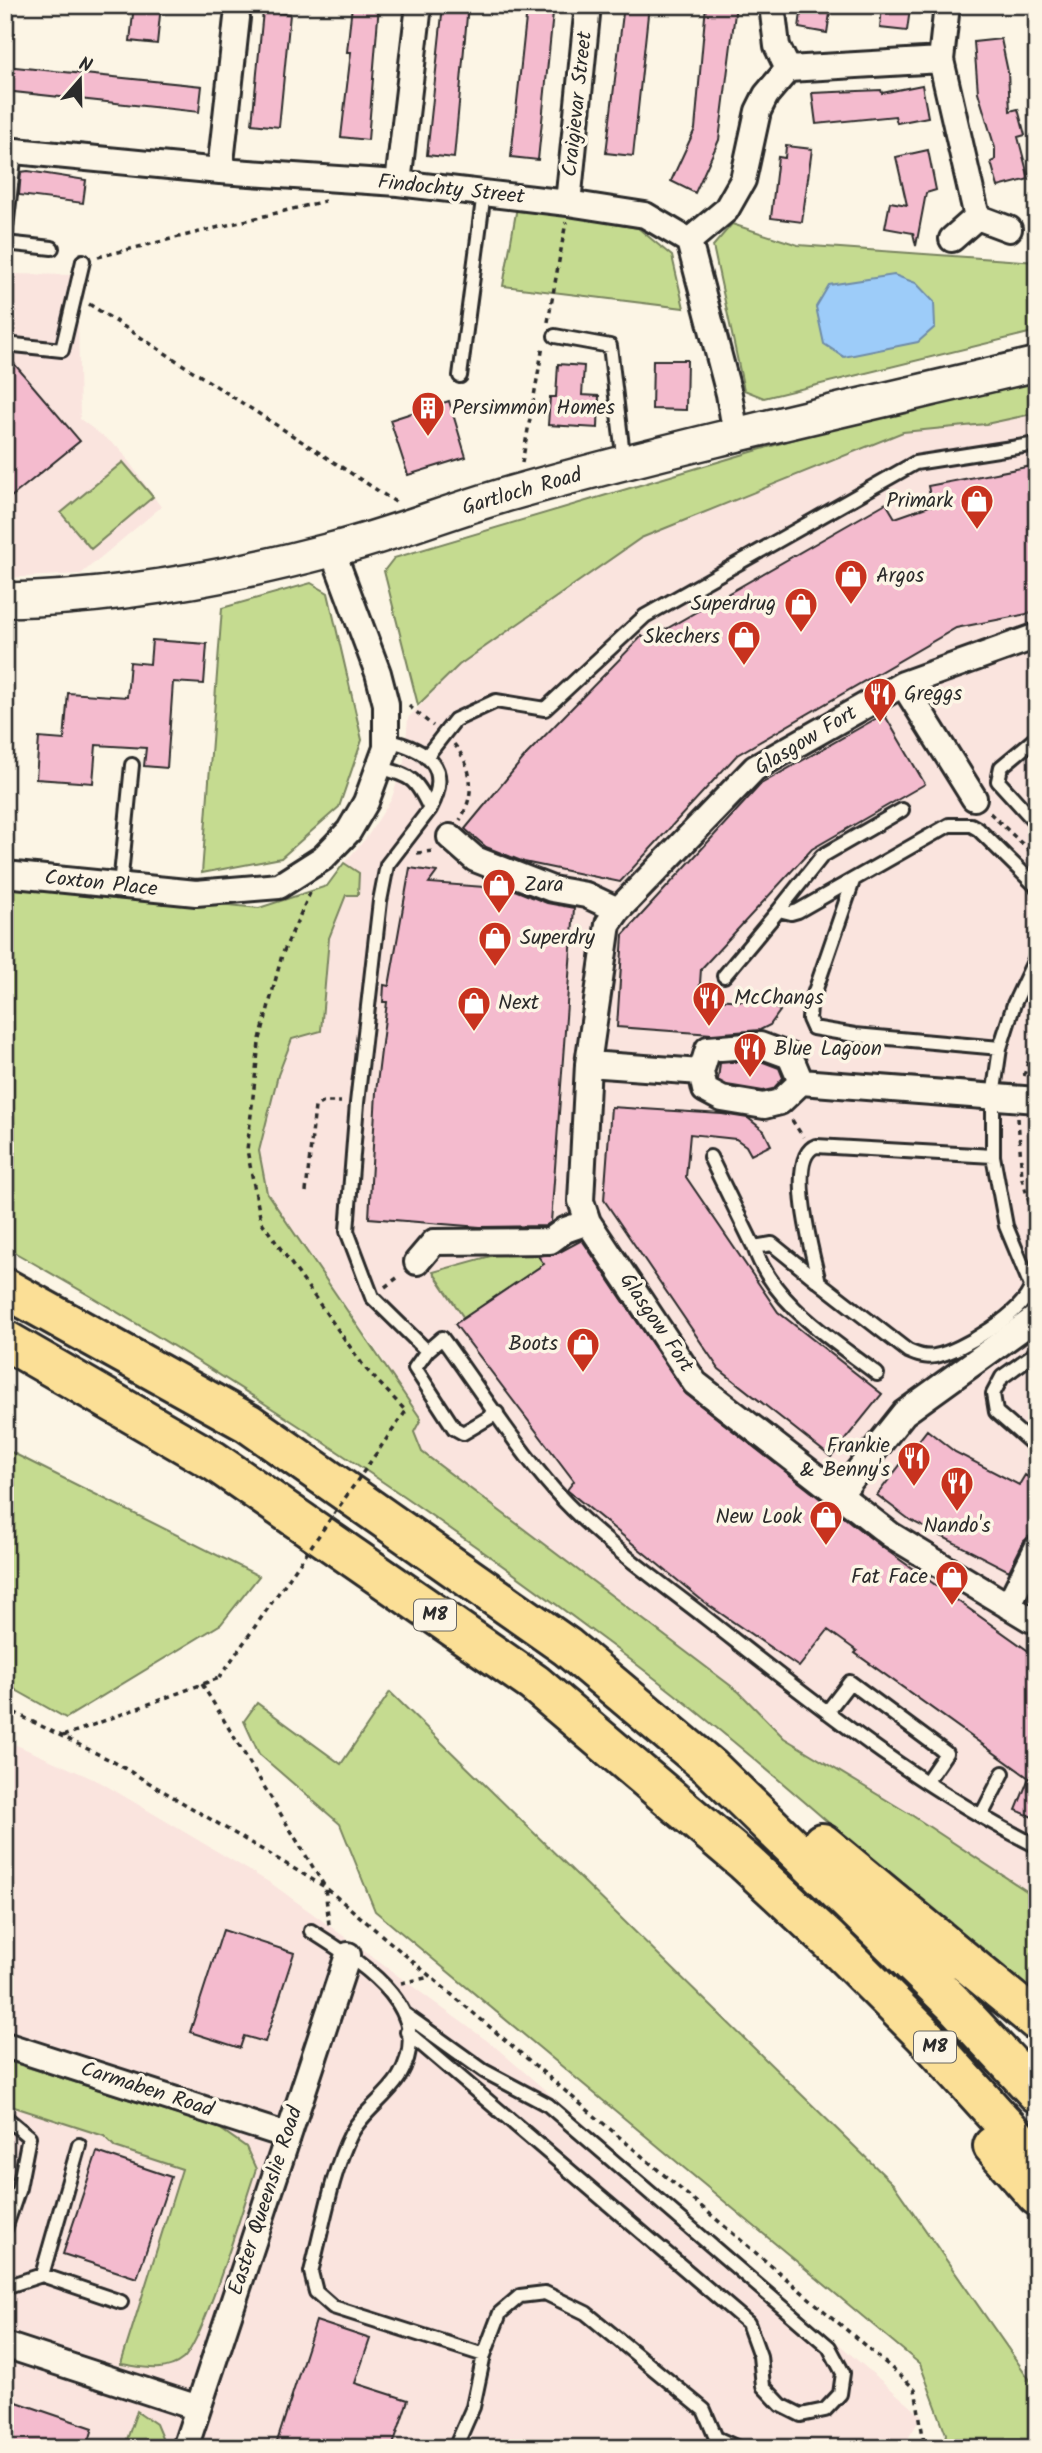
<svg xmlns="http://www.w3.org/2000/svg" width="1042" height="2453" font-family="Kalam,sans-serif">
  <rect width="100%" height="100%" fill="#fcf5e5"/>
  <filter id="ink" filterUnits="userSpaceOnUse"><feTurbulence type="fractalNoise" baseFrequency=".0143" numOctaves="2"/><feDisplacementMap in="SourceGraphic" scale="14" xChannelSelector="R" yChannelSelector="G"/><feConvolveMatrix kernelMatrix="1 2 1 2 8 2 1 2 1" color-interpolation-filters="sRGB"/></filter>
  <g filter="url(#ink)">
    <path fill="#fae4de" d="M 5,274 L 81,275 L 78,318 L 80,419 L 120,449 L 161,507 L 81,574 L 5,578 Z
      M 1037,413 L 1037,1898 L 913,1816 L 784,1738 L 739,1692 L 422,1452 L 383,1360 L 267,1193 L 259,1151 L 278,1075 L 293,1039 L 321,1031 L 329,938 L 346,895 L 357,895 L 359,873 L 344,863 L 367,837 L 391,800 L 404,762 L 408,718 L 459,665 L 641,538 L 903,432 L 986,424 Z
      M 5,1740 L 100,1782 L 272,1884 L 493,2045 L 922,2416 L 902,2448 L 5,2448 Z"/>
    <path fill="#c5db90" stroke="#78835e" stroke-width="2" d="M 517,207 L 638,228 L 672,256 L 684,308 L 503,286 Z
      M 732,224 L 798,245 L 1037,262 L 1037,331 L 764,398 L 744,390 L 713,246 Z
      M 1037,378 L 1037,413 L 986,424 L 903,432 L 641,538 L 459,665 L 418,705 L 384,571 L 394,558 L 856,421 Z
      M 123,462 L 153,497 L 91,549 L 61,513 Z
      M 311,583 L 328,593 L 362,740 L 339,807 L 281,858 L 202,873 L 222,608 Z
      M 344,863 L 359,873 L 358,895 L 346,895 L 329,938 L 321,1031 L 292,1039 L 278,1075 L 259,1151 L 267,1193 L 421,1419 L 414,1432 L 422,1452 L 739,1692 L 784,1738 L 913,1816 L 1037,1898 L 1037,2006 C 899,1886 765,1761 619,1651 C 423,1504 219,1367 5,1247 L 5,883 L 259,908 L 327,886 Z
      M 531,1245 L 544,1264 L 464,1318 L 433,1272 Z
      M 5,1449 L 259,1576 L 221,1624 L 66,1718 L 5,1684 Z
      M 390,1692 L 894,2185 L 1037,2390 L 1037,2428 L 1031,2448 L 943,2448 L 946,2434 L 920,2364 L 375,1911 L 340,1824 L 259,1754 L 244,1721 L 257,1703 L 341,1764 Z
      M 5,2060 L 219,2128 L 246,2147 L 256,2169 C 244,2203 204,2340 183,2359 C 165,2374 142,2367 121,2364 L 182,2169 L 115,2147 L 104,2136 L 5,2104 Z
      M 137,2411 L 156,2424 L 164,2443 L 162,2448 L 124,2448 Z"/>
    <path fill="#9dccf9" stroke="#6f8ca7" stroke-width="2" d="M 894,275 L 916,283 L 934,302 L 935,327 L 918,342 L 844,357 L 824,344 L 816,307 L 829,285 Z"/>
    <path fill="#f4bbce" stroke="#2b2b2b" stroke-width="2" d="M 134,5 L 161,5 L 157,44 L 130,41 Z
      M 352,5 L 379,5 L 368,140 L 341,137 L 351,52 L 347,52 Z
      M 443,5 L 468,5 L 454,158 L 427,155 Z
      M 624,5 L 649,5 L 633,156 L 606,153 Z
      M 706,5 L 736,5 L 719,140 L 695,193 L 671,181 L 695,129 Z
      M 802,5 L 831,7 L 827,33 L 799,28 Z
      M 882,6 L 910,9 L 907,31 L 880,28 Z
      M 527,9 L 553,13 L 538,160 L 511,157 Z
      M 263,11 L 290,14 L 279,127 L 252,124 Z
      M 1001,39 L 1008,72 L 1010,111 L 1018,109 L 1025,135 L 1018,137 L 1029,179 L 998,187 L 991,162 L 995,160 L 995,148 L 978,92 L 974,42 Z
      M 5,66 L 202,86 L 199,112 L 5,91 Z
      M 922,85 L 928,117 L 897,123 L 895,116 L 816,124 L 812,93 L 881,90 L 882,93 Z
      M 786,146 L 812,149 L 802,222 L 771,218 L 778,157 L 785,158 Z
      M 928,150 L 936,190 L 926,193 L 916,246 L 913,233 L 885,228 L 890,202 L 907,205 L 896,157 Z
      M 28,171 L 86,180 L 83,203 L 19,195 L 21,172 Z
      M 5,353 L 80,441 L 5,502 Z
      M 653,360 L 687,360 L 686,410 L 652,409 Z
      M 558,364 L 584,366 L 582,395 L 599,396 L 598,428 L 548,425 L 550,397 L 556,397 Z
      M 449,401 L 466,457 L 408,475 L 390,420 Z
      M 1037,465 L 1037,612 L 956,628 L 737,755 L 620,882 L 524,862 L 486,847 L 465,829 L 527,754 L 642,636 L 647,640 L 886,503 L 895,518 L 932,505 L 928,486 Z
      M 152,640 L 207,644 L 204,684 L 173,682 L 167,768 L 144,766 L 146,748 L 96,745 L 93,783 L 36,779 L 39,738 L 64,740 L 68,693 L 127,697 L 130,662 L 150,664 Z
      M 884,714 L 925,784 L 812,849 L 701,969 L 699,998 L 760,1002 L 762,999 L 780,1011 L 770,1025 L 760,1030 L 712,1034 L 617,1027 L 623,935 L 761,784 Z
      M 410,868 L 437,872 L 429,883 L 512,889 L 547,903 L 574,908 L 551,1222 L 545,1226 L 480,1227 L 369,1218 L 376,1092 L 387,1002 L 383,1002 L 384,985 L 389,986 Z
      M 758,1060 L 779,1068 L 783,1078 L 773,1089 L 763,1091 L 727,1085 L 718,1080 L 720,1063 Z
      M 611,1107 L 722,1114 L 748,1118 L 764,1131 L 771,1145 L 751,1155 L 746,1146 L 736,1139 L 690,1134 L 686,1177 L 778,1312 L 882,1394 L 831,1457 L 719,1369 L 604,1200 Z
      M 582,1240 L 686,1394 L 882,1547 L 1037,1657 L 1037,1819 L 1016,1810 L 1029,1778 L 855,1653 L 857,1651 L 828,1630 L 799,1667 L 704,1602 L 567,1490 L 574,1481 L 455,1324 L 544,1264 L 538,1256 L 558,1253 Z
      M 927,1430 L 955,1452 L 1019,1485 L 1025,1475 L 1037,1484 L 1037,1533 L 1024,1541 L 1009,1571 L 910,1520 L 877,1495 Z
      M 223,1930 L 294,1953 L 265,2042 L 244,2036 L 240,2048 L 190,2032 Z
      M 97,2152 L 171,2177 L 137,2278 L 63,2254 Z
      M 316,2321 L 370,2339 L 355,2383 L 408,2400 L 392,2448 L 275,2448 Z
      M 5,2398 L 93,2428 L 87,2448 L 5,2448 Z"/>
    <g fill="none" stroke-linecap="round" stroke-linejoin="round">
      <defs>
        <path id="lane" d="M 5,237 L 15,151
          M 5,243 L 52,248
          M 555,336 L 610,346 L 624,463
          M 5,344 L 62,350 L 83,261
          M 460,376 L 484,192
          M 1037,737 L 1001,767 L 998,781 L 1037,824
          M 426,757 L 455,720 L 496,701 L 545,709 L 645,616 L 915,463 L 1037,444
          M 381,768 C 412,776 416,779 430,809 C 453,766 426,749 386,740
          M 430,809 L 387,865 L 380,901 L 357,1103 L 347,1231 L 372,1297 L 427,1351 L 442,1338 C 478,1387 516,1447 556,1492 C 599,1540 655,1578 706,1618 C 811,1700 917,1787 1037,1846
          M 853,881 L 810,1006 L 809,1019 L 813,1028 L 855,1035 L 1000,1048 L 1014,1004 L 1037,955
          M 120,886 L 132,765
          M 779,910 L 822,856 L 902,810
          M 724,976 L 779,910 L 791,913 L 798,911 L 949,825 L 971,825 L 978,829 L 1037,887
          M 816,1146 L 993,1156 L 1006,1226 L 1031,1286 C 1027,1311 960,1352 935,1356 C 925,1358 917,1355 908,1351 L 819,1282 C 813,1256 785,1157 816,1146 Z
          M 993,1156 L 993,1097 L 1000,1048
          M 710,1157 L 754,1247 L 772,1244 L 819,1282
          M 754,1247 C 773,1304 832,1339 877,1374
          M 427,1351 L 415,1368 L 454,1428 L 463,1433 L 497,1413
          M 1037,1352 L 1002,1377 L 993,1394 L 996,1412 L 1037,1448
          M 827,1712 L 850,1682 L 946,1753 L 927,1781
          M 981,1816 L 1003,1773
          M 311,1931 C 359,1962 439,2008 399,2077 C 386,2098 363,2111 351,2134 C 332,2171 322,2231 311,2272 L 316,2292 L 333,2307 L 484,2355
          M 406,2015 L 484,2071 L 548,2105 L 829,2347 L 843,2373 L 840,2394 L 825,2410 L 801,2415 L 781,2405 L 763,2386 L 760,2356 L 748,2323 L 407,2032
          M 5,2117 L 29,2137 L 19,2188 L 5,2229
          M 42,2275 L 121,2302
          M 5,2287 L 42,2275 L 79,2145
          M 716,2438 L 738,2448
          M 455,2448 L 473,2407 L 484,2355 L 500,2313 L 520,2296 L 545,2293 L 586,2313 L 704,2410 L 716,2438 L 713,2448"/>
        <path id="street" d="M 772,5 L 777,46 L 788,69
          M 941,60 L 977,217
          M 5,150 L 220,171 L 398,183 L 568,203 L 645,215 L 689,241 L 729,394 L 736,435
          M 220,171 L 237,18
          M 398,183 L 419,5
          M 568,203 L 588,5
          M 952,239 L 977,217 L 1009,229
          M 689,241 L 726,210 L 743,180 L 758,111 L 766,95 L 788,69 L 941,60 L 947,5
          M 1037,636 L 903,684 L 755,768 L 618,910 L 608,924 L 588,1064 L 581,1201 L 588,1222 L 695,1383 L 891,1535 L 1030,1619 L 1037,1618
          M 903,684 L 974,798
          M 450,837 L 475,859 L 552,889 L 586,895 L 618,910
          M 5,874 L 196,893 L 279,886 L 323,858 L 349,831 L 366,802 L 386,748 L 386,704 L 378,673 L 332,550
          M 588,1064 L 701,1072 L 708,1049 L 760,1045 L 790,1056 L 801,1082 L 1037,1100
          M 701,1072 L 705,1090 L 722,1099 L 764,1106 L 780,1102 L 801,1082
          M 417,1262 L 434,1242 L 550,1241 L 565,1230 L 588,1222
          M 839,1495 L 904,1413 L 1037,1317
          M 1008,1606 L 1037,1548
          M 5,2045 L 288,2136
          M 5,2345 L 198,2408
          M 185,2448 L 348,1955"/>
        <path id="secondary" d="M 5,600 C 115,598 225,578 331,550 C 395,534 456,508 519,491 C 690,443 864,405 1037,364"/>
        <path id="highway" d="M 5,1288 L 248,1423 L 567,1647 L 710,1767 L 952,2002 L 1037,2093
          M 5,1340 L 214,1461 L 534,1683 L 745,1862 L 828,1939 L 924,2035 L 1037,2160
          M 822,1843 L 1037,2021
          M 993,2146 L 1037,2196"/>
      </defs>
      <use href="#lane" stroke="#2b2b2b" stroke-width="18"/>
      <use href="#street" stroke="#2b2b2b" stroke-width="30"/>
      <use href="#secondary" stroke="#2b2b2b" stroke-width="38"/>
      <use href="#highway" stroke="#2b2b2b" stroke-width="44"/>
      <path stroke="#2b2b2b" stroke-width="3.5" stroke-dasharray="5 5" stroke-linecap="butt" d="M 98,257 L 325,201
        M 89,304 L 397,503
        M 548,322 L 566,222
        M 522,463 L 543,346
        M 409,706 L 433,726
        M 454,744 C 473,768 476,793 460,820
        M 990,813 L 1037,858
        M 417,853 L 434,851
        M 310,893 L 282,955 L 259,1043 L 247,1150 L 261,1221 L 365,1368 L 406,1411
        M 1024,1076 L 1037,1030
        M 1018,1118 L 1022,1178 L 1037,1229
        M 792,1120 L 803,1137
        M 306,1192 L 315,1107 L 323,1102 L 341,1102
        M 385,1287 L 401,1275
        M 202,1684 L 325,1887 L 329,1925
        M 5,1708 L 114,1762 L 325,1887 L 895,2371 L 915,2389 L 925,2448
        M 63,1736 L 219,1678
        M 401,1983 L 430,1977"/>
      <use href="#lane" stroke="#fcf5e5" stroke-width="12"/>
      <use href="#street" stroke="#fcf5e5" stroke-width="24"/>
      <use href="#secondary" stroke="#fcf5e5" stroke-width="33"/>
      <use href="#highway" stroke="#fbdf96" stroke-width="38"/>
      <path stroke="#2b2b2b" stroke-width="3.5" stroke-dasharray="5 5" stroke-linecap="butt" d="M 219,1678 L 406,1411"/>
    </g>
  </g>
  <defs>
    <symbol id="building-pin" viewBox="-11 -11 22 30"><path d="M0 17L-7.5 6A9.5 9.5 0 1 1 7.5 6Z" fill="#c8321e" stroke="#fcf5e5"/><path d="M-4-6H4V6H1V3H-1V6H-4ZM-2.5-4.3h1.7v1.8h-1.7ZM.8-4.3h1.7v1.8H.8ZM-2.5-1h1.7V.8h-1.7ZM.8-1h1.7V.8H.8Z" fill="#fff"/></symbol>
    <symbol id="shop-pin" viewBox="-11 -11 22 30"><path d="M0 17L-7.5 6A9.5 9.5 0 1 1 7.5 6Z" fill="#c8321e" stroke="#fcf5e5"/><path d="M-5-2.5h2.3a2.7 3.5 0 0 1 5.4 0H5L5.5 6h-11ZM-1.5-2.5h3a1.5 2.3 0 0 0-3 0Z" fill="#fff"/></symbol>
    <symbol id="restaurant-pin" viewBox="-11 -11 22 30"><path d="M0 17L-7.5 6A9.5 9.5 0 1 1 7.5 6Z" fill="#c8321e" stroke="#fcf5e5"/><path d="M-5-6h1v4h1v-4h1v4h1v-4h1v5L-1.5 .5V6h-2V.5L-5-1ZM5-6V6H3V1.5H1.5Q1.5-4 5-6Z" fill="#fff"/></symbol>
  </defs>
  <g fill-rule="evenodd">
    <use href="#building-pin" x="409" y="389" width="38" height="52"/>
    <use href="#shop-pin" x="958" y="482" width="38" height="52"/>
    <use href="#shop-pin" x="832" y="557" width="38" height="52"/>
    <use href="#shop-pin" x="782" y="585" width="38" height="52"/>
    <use href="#shop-pin" x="725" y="618" width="38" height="52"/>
    <use href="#restaurant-pin" x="861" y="675" width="38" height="52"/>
    <use href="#shop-pin" x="480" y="866" width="38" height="52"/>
    <use href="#shop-pin" x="476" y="919" width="38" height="52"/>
    <use href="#restaurant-pin" x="690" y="979" width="38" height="52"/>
    <use href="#shop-pin" x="455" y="984" width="38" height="52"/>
    <use href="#restaurant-pin" x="731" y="1030" width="38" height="52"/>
    <use href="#shop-pin" x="564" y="1325" width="38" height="52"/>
    <use href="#restaurant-pin" x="895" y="1439" width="38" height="52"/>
    <use href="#restaurant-pin" x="938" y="1464" width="38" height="52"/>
    <use href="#shop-pin" x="807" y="1498" width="38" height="52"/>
    <use href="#shop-pin" x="933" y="1558" width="38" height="52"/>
  </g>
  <g text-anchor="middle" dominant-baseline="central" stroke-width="7" stroke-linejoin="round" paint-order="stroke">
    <g fill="#fcf5e5" stroke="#6a6863" stroke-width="2">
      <rect x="414" y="1599.5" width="42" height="31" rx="5"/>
      <rect x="914" y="2031.5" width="42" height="31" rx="5"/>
    </g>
    <g font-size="19" font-weight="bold" fill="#2b2b2b">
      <text x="435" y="1615">M8</text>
      <text x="935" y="2047">M8</text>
    </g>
    <g font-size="21" fill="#2b2b2b" stroke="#fcf5e5">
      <text transform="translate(578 104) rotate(-84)">Craigievar Street</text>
      <text transform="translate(451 190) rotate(6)">Findochty Street</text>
      <text transform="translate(522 492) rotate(-16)">Gartloch Road</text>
      <text transform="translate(806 741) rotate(-31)">Glasgow Fort</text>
      <text transform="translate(101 884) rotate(6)">Coxton Place</text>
      <text transform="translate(656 1323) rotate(56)">Glasgow Fort</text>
      <text transform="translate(147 2090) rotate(18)">Carmaben Road</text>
      <text transform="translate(266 2201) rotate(-72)">Easter Queenslie Road</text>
    </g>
    <g font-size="21" fill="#2b2b2b" stroke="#fcf5e5" text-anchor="start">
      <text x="452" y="408">Persimmon Homes</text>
      <text x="953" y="501" text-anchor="end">Primark</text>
      <text x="876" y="576">Argos</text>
      <text x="776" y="604" text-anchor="end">Superdrug</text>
      <text x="720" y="637" text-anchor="end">Skechers</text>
      <text x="904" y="694">Greggs</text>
      <text x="524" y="885">Zara</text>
      <text x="520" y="938">Superdry</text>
      <text x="734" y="998">McChangs</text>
      <text x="498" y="1003">Next</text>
      <text x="774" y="1049">Blue Lagoon</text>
      <text x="558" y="1344" text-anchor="end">Boots</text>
      <text x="890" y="1446" text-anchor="end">Frankie<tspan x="890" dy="24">&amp; Benny's</tspan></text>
      <text x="802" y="1517" text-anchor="end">New Look</text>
      <text x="957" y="1526" text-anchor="middle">Nando's</text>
      <text x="928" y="1577" text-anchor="end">Fat Face</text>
    </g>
  </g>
  <rect width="1042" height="2453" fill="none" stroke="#fcf5e5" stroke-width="28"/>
  <rect x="14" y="14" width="1014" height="2425" fill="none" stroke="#2b2b2b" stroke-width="2.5" filter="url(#ink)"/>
  <g transform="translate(80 80) rotate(20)" stroke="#fcf5e5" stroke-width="5" paint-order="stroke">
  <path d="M0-5L12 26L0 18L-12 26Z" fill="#2b2b2b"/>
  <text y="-10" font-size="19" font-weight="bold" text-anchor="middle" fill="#2b2b2b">N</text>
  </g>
</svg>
